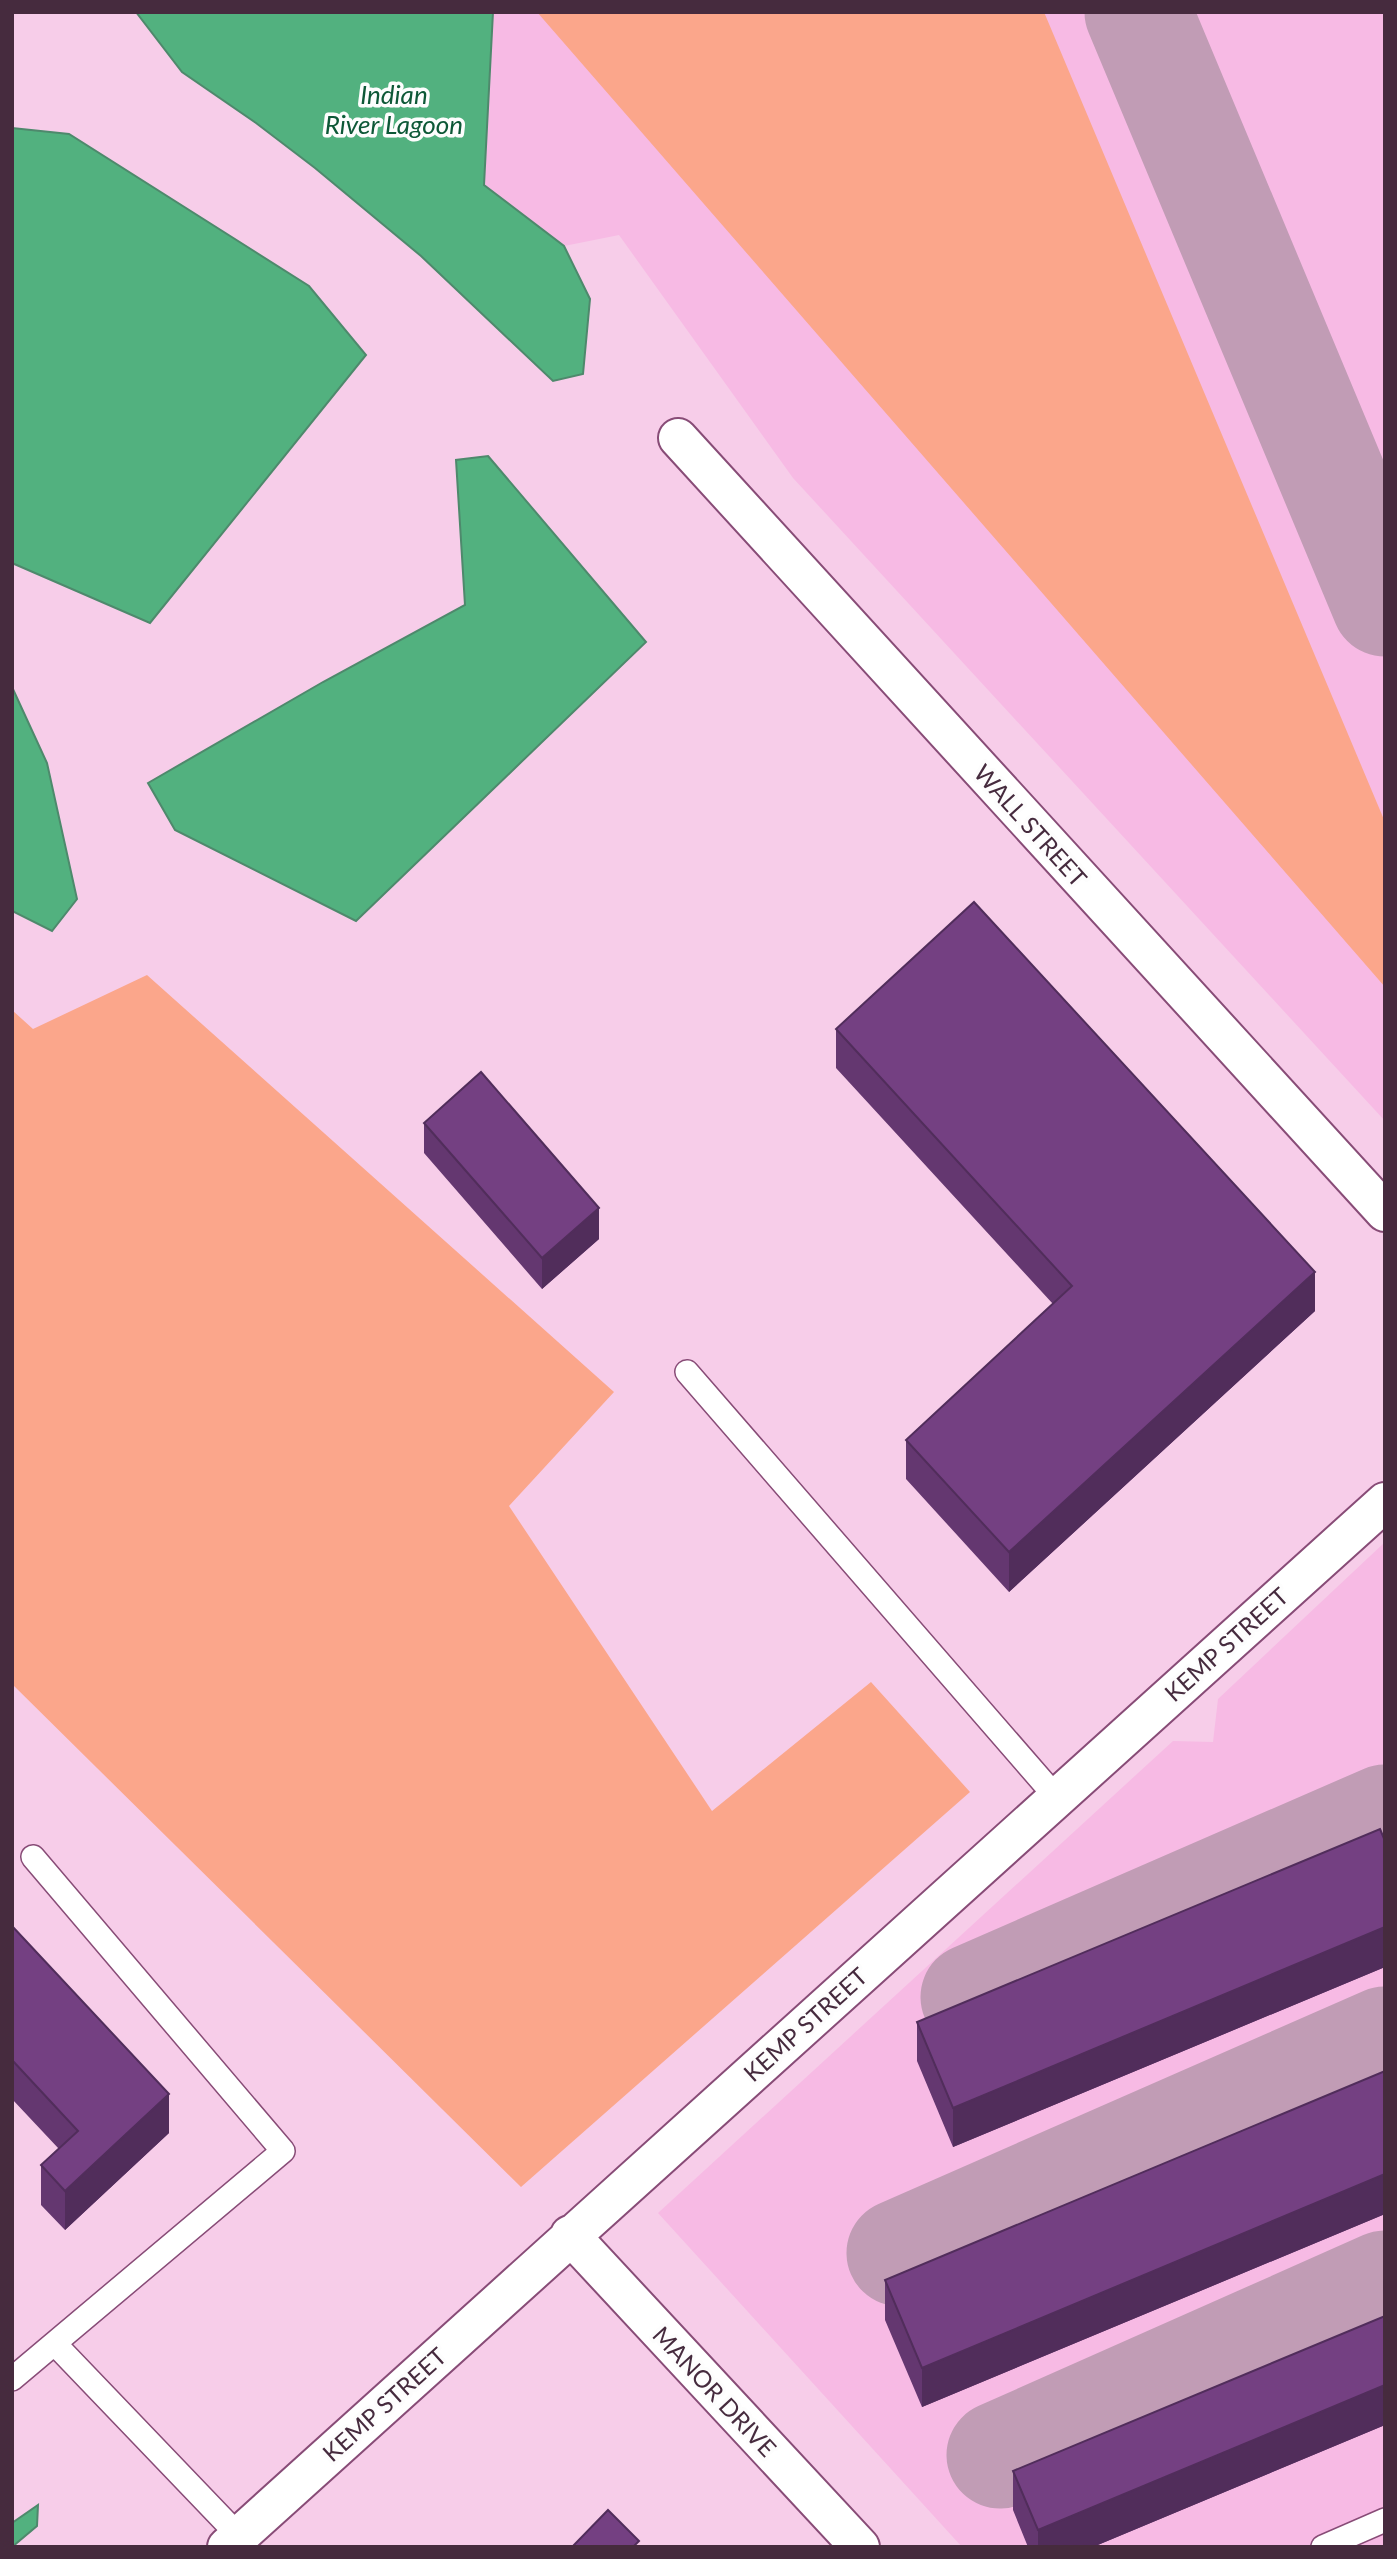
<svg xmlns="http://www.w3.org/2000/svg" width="1397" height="2559" font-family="Lato,sans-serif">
  <rect width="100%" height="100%" fill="#f7cde9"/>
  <path fill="#f7bae4" d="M 493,12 L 1385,12 L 1385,1121 L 793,478 L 619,235 L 564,246 L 484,185 Z
    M 1385,1542 L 1385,2547 L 962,2547 L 658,2213 L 1173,1741 L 1213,1742 L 1218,1699 Z"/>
  <path fill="#fba68b" d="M 537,12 L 1044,12 L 1385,822 L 1385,987 Z
    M 147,975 L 614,1392 L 509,1506 L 712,1811 L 871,1682 L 970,1792 L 521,2187 L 12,1684 L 12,1010 L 33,1029 Z"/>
  <path fill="#52b17f" stroke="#4e896c" stroke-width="2" d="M 136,12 L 493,12 L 484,185 L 564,246 L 590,299 L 583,374 L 553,381 L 421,256 L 315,168 L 256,123 L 182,72 Z
    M 12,128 L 69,134 L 309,286 L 366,355 L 150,623 L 12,563 Z
    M 488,456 L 646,642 L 356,921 L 175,830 L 148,783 L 323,682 L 465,605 L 456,460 Z
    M 12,687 L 47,763 L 77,899 L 52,931 L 12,911 Z
    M 38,2505 L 37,2526 L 12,2547 L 12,2523 Z"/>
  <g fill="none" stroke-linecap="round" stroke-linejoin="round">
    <path stroke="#c19cb5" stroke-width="107" d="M 1138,12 L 1385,603
      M 974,1997 L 1385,1818
      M 900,2253 L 1385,2040
      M 1000,2455 L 1385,2284"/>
    <defs>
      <path id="service" d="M 687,1372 L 1056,1797
        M 55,2344 L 239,2536
        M 12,2379 L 283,2151 L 33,1857
        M 1323,2547 L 1385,2520"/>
      <path id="minor" d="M 678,438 L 1385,1212
        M 570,2235 L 860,2547
        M 227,2547 L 1385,1502"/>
    </defs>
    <use href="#service" stroke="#884c77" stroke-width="26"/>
    <use href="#minor" stroke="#884c77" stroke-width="42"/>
    <use href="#service" stroke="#fff" stroke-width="23"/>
    <use href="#minor" stroke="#fff" stroke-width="38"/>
  </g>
  <path fill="#643770" d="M 836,1029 L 1315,1311 L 1009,1592 L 906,1479 L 906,1440 L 1053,1304 L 836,1068 Z
    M 424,1123 L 599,1239 L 542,1289 L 424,1153 Z
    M 1385,1841 L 1385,1967 L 953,2147 L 917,2061 L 917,2022 Z
    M 12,1926 L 169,2133 L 65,2230 L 41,2205 L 41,2165 L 59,2149 L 12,2099 Z
    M 1385,2071 L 1385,2214 L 922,2407 L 885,2320 L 885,2280 Z
    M 1385,2425 L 1093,2547 L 1028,2547 L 1013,2510 L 1013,2471 Z"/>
  <path fill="#512d5b" d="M 599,1208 L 599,1239 L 542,1289 L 542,1258 Z
    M 1315,1272 L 1315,1311 L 1009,1592 L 1009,1552 Z
    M 1385,1927 L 1385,1967 L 953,2147 L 953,2108 Z
    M 169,2094 L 169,2133 L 65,2230 L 65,2191 Z
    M 1385,2174 L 1385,2214 L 922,2407 L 922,2368 Z
    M 1385,2385 L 1385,2425 L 1093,2547 L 1038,2547 L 1038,2530 Z"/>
  <path fill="#744082" stroke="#512d5b" stroke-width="2" d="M 974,902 L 1315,1272 L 1009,1552 L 906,1440 L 1072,1286 L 836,1029 Z
    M 481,1072 L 599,1208 L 542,1258 L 424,1123 Z
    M 1380,1829 L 1385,1841 L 1385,1927 L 953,2108 L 917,2022 Z
    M 12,1926 L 169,2094 L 65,2191 L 41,2165 L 78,2131 L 12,2060 Z
    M 1385,2071 L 1385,2174 L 922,2368 L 885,2280 Z
    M 1385,2316 L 1385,2385 L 1038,2530 L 1013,2471 Z
    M 608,2510 L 639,2541 L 633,2547 L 572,2547 Z"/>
  <g text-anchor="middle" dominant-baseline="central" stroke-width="7" stroke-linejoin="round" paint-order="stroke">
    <g font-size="24" fill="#462b3e" stroke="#fdfdfd">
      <text transform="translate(1031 825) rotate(48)">WALL STREET</text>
      <text transform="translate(1226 1644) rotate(-42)">KEMP STREET</text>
      <text transform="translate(805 2024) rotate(-42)">KEMP STREET</text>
      <text transform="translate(715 2391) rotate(47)">MANOR DRIVE</text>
      <text transform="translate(384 2404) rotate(-42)">KEMP STREET</text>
    </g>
    <g font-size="26" font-style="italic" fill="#0d5837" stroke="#fdfdfd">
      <text x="394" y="94">Indian<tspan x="394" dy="30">River Lagoon</tspan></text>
    </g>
  </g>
  <rect width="1397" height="2559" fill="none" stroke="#462b3e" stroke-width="28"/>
</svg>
